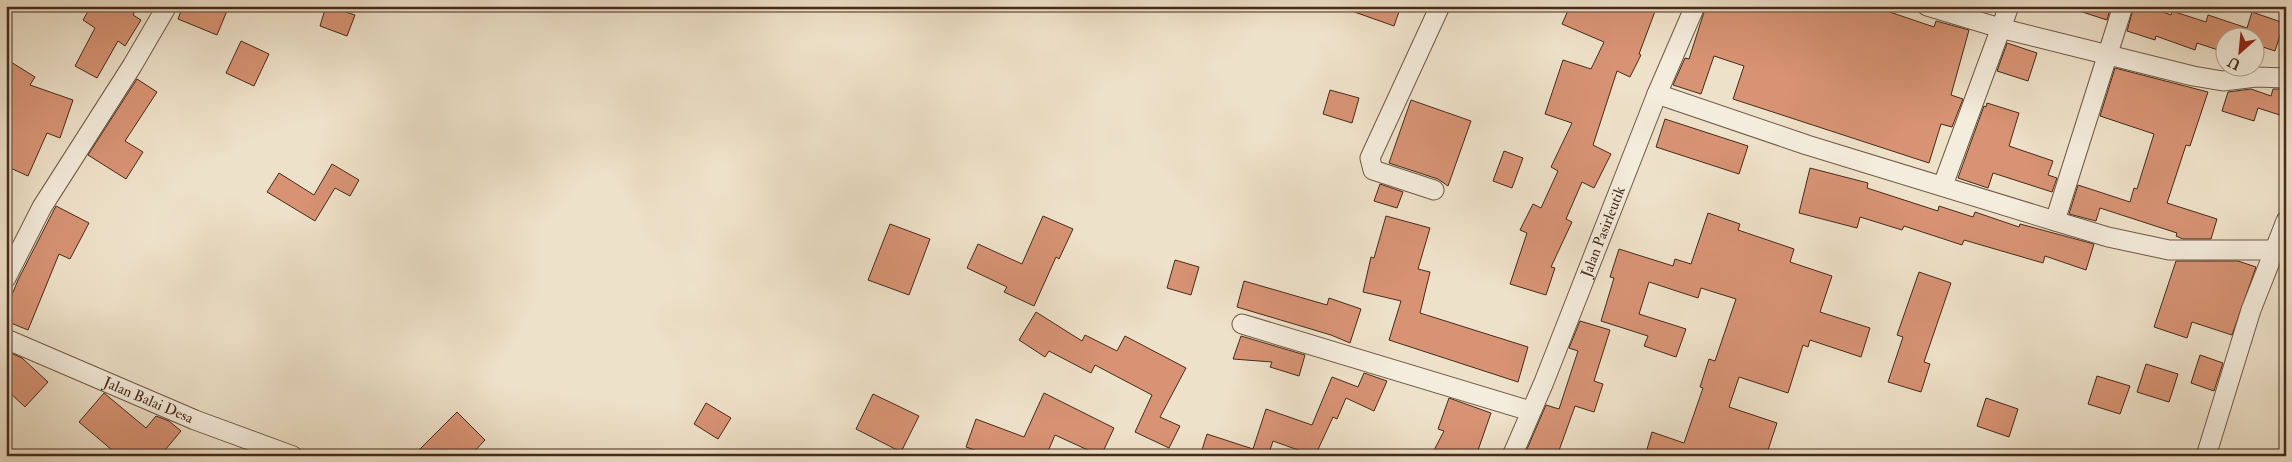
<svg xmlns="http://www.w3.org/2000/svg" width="2292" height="462" font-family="'IM FELL Double Pica',serif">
  <rect width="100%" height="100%" fill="#eee1c9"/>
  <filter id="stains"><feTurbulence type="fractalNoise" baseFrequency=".004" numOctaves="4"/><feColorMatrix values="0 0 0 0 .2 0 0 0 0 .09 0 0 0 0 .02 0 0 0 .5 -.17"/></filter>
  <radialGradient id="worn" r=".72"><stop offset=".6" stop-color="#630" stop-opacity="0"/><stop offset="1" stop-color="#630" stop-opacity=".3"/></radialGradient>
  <path fill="#d79374" stroke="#462b1a" d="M 91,6 L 138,6 L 133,15 L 141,20 L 125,46 L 118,41 L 97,78 L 75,66 L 95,28 L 83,20 Z
    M 183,6 L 229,6 L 217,35 L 178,19 Z
    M 326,6 L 355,15 L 347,36 L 320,26 Z
    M 1346,6 L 1401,6 L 1394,26 L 1346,9 Z
    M 1570,6 L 1657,6 L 1639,54 L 1641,55 L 1630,77 L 1617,71 L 1593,145 L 1611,154 L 1594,188 L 1582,182 L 1566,219 L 1572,222 L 1551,267 L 1555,268 L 1546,295 L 1510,284 L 1527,233 L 1520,230 L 1533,204 L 1541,208 L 1558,171 L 1551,167 L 1572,123 L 1545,114 L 1563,60 L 1591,69 L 1604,42 L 1562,24 Z
    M 1706,6 L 1872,6 L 1934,27 L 1936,21 L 1969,30 L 1951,95 L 1963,99 L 1952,127 L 1941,124 L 1929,163 L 1733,99 L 1744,66 L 1714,56 L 1701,94 L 1673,85 L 1685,58 L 1689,59 Z
    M 2073,6 L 2111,6 L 2107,20 L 2073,9 Z
    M 2134,6 L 2146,6 L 2171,15 L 2172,11 L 2206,22 L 2208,15 L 2247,28 L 2252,12 L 2284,23 L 2275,51 L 2254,44 L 2254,38 L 2224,38 L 2224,52 L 2197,43 L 2195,50 L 2156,36 L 2155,40 L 2127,31 Z
    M 241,41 L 269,54 L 254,86 L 226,73 Z
    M 2007,43 L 2037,53 L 2028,81 L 1997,71 Z
    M 6,59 L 35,77 L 30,85 L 73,100 L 60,138 L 47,133 L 28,176 L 6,166 Z
    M 2115,68 L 2208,92 L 2190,146 L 2186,145 L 2167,203 L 2217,219 L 2211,239 L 2183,239 L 2176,236 L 2177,233 L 2100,208 L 2096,221 L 2069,214 L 2078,185 L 2130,202 L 2134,188 L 2137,189 L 2154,134 L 2100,116 Z
    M 137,79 L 157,92 L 125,141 L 143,152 L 126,179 L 88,155 Z
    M 2251,89 L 2271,96 L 2273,89 L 2286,89 L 2286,117 L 2258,108 L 2254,121 L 2222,111 L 2228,92 Z
    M 1330,90 L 1359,98 L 1352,123 L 1323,114 Z
    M 1411,100 L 1471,121 L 1448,186 L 1438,179 L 1389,163 Z
    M 1987,103 L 2019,113 L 2009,146 L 2053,161 L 2048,175 L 2057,178 L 2052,192 L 1993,173 L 1988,188 L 1958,178 L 1984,106 L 1986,107 Z
    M 1665,119 L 1748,146 L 1739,174 L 1656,147 Z
    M 1504,151 L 1523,158 L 1512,188 L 1493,181 Z
    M 332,164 L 359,180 L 350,196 L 335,188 L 315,221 L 267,192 L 279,173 L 314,195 Z
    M 1810,168 L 1868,183 L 1867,188 L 1938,211 L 1939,206 L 1973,217 L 1975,212 L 2019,227 L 2020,224 L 2094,244 L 2086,270 L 2045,256 L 2043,263 L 1964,240 L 1962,245 L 1904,226 L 1902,230 L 1860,217 L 1857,228 L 1799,213 Z
    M 1380,184 L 1403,192 L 1397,208 L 1374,201 Z
    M 56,206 L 89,223 L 70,259 L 59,254 L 28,330 L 6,321 L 6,309 L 18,280 Z
    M 1708,213 L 1740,224 L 1738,230 L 1794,249 L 1790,262 L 1832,276 L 1820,312 L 1870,328 L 1861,357 L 1810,340 L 1808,347 L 1803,345 L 1788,393 L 1739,377 L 1729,407 L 1777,423 L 1766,456 L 1645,456 L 1652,432 L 1684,443 L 1703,388 L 1700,387 L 1709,359 L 1715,361 L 1736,299 L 1701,288 L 1698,298 L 1649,282 L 1639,314 L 1686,329 L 1676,357 L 1644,346 L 1648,336 L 1601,321 L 1614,278 L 1610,277 L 1619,249 L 1673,266 L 1675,259 L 1691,264 Z
    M 1043,216 L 1073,229 L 1059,259 L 1056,257 L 1034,306 L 1004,292 L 1007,287 L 967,268 L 978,244 L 1022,264 Z
    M 1386,216 L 1430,228 L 1418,269 L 1430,272 L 1420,313 L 1528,347 L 1518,382 L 1389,340 L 1401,301 L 1363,292 L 1371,257 L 1374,258 Z
    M 890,224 L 930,239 L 909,295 L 868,280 Z
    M 1175,260 L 1199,267 L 1191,295 L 1167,288 Z
    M 2176,261 L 2238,261 L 2256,267 L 2232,335 L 2192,322 L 2187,338 L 2154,327 Z
    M 1919,272 L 1951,283 L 1924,362 L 1930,364 L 1921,392 L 1888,382 L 1903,337 L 1897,335 Z
    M 1244,281 L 1327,305 L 1329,298 L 1361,309 L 1350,343 L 1331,335 L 1237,307 Z
    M 1036,312 L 1082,341 L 1085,335 L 1117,351 L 1125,336 L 1186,368 L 1160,417 L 1180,426 L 1169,448 L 1135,432 L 1152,395 L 1095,365 L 1091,373 L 1049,351 L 1045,357 L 1019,340 Z
    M 1580,321 L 1610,330 L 1594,381 L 1603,384 L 1594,412 L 1575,406 L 1557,456 L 1524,456 L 1546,405 L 1559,409 L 1578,351 L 1569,348 Z
    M 1241,336 L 1305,355 L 1299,376 L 1270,367 L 1272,362 L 1233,359 Z
    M 6,351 L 22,358 L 48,382 L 25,407 L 6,389 Z
    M 2200,355 L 2223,363 L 2214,391 L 2191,383 Z
    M 2146,364 L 2178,374 L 2169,402 L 2137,392 Z
    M 1364,373 L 1387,381 L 1374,411 L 1346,398 L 1337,419 L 1333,417 L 1315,456 L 1273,441 L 1268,456 L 1200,456 L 1207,434 L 1253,449 L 1266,409 L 1312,425 L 1332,377 L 1358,387 Z
    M 2097,376 L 2130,386 L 2120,414 L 2088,404 Z
    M 104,393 L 146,428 L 156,416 L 169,421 L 181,431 L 160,456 L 119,456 L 79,422 Z
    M 1044,393 L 1114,428 L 1101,456 L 1055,435 L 1046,456 L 991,456 L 966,447 L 976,419 L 1024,437 Z
    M 873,394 L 919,416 L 901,452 L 856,429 Z
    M 1449,398 L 1491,413 L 1476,456 L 1431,456 L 1444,431 L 1438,429 Z
    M 1986,398 L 2018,409 L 2009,437 L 1977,426 Z
    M 706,403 L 731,418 L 718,439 L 694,424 Z
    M 457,412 L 485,440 L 470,456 L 413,456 Z"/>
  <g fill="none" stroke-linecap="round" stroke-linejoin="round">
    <defs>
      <g id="minor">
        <path d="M 1927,6 L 2000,28 L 2193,76 L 2223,81 L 2256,77 L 2286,78"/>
        <path d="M 2123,6 L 2055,221 L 2108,237 L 2169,250 L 2276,250"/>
        <path d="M 1657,94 L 1807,145 L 2055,221"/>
        <path d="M 1943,185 L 2009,6"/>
        <path d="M 1434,190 L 1373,170 L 1370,158 L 1440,6"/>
        <path d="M 6,278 L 42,207 L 132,66 L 167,6"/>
        <path d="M 1242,324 L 1530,411"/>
        <path id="s1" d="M 6,339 L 195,420 L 293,456"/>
        <path id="s2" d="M 1512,456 L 1544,382 L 1657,94 L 1695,6"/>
        <path d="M 2206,456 L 2251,310 L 2286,221"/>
      </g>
    </defs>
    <use href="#minor" stroke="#705846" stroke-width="21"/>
    <use href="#minor" stroke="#f4ecdc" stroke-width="19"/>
  </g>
  <g text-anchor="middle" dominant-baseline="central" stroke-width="4.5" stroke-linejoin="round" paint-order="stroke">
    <g font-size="15" fill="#462b1a" stroke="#f4ecdc">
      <text stroke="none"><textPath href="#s2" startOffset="242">Jalan Pasirleutik</textPath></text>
      <text stroke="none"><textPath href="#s1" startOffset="155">Jalan Balai Desa</textPath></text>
    </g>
  </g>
  <rect width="2292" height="462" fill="none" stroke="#eee1c9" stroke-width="25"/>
  <rect x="8" y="8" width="2277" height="447" fill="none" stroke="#462b1a" stroke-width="2.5"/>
  <rect x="12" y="12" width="2267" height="437" fill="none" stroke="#462b1a"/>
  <g transform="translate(2240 52) rotate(207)"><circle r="24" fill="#f4ecdc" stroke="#ae9f8e"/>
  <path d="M0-4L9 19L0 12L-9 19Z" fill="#8f2418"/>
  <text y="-8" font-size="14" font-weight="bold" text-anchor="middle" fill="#462b1a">U</text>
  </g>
  <rect width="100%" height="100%" filter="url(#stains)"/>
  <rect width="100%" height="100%" fill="url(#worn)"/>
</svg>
